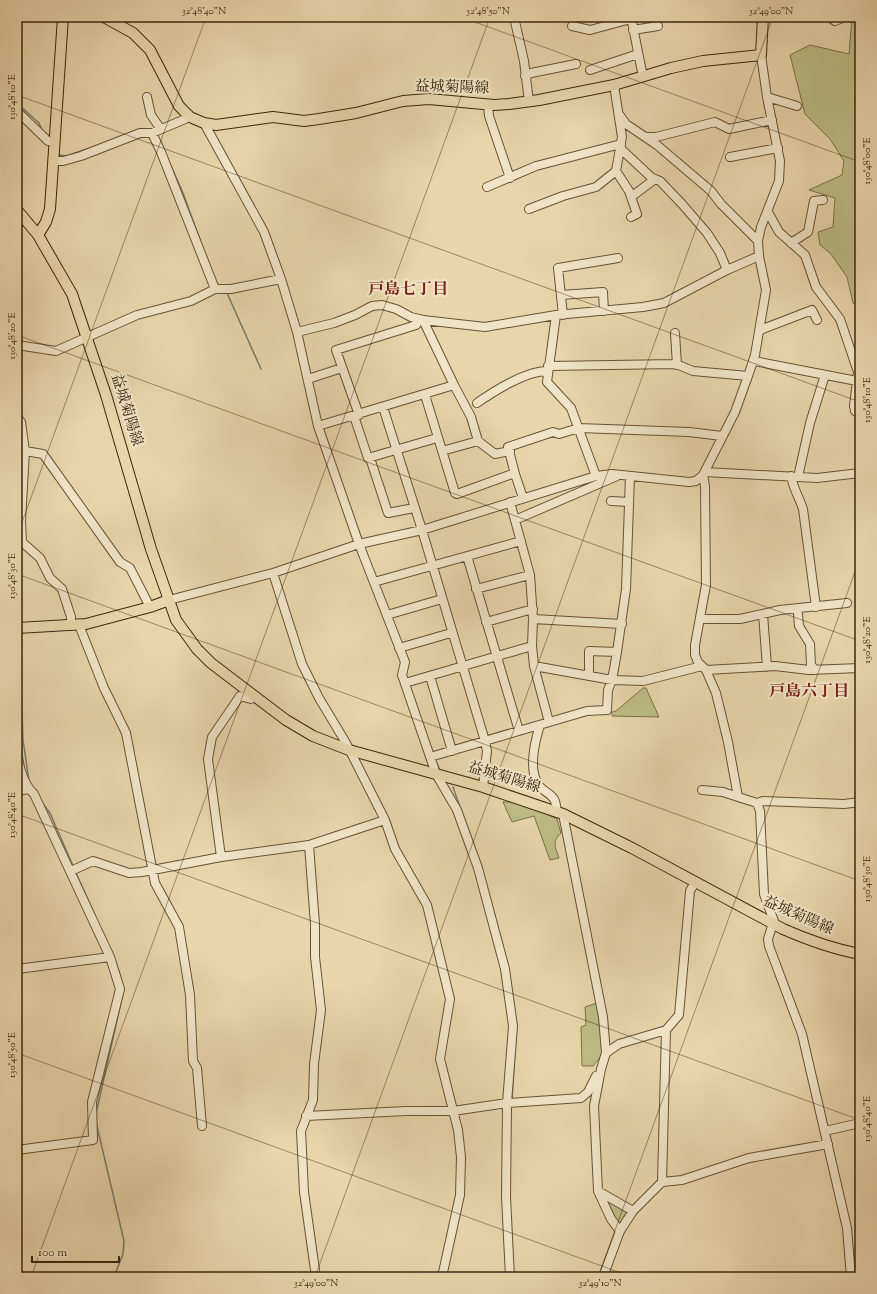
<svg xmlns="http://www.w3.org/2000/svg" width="877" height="1294" font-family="'Sorts Mill Goudy','Noto Serif JP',serif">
  <rect width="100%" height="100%" fill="#e8d5aa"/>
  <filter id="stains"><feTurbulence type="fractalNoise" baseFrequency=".005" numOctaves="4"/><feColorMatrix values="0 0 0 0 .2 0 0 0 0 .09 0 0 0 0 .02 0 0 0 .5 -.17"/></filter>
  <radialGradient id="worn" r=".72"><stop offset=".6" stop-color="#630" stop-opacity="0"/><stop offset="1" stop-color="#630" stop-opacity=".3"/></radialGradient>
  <path fill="#bcbc84" stroke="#7c7249" d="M 852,17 L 860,17 L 860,309 L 853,303 L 847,277 L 831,254 L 820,245 L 818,232 L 833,227 L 835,198 L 809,190 L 842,175 L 844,161 L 830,139 L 805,114 L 790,55 L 810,45 L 849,54 Z
    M 643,688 L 646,688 L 659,717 L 612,716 L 612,712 L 616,711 Z
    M 503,802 C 521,801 541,811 557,819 L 561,833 C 552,842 555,847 559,858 L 550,860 L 534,816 L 512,822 Z
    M 597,1003 L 606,1050 L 593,1066 L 582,1066 L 581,1027 L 586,1025 L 585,1007 Z
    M 601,1195 L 631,1212 L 621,1226 L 617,1224 Z"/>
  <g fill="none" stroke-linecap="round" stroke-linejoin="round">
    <path stroke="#737e6d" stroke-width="1.5" d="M 17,103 L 39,123 L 42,130
      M 157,134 L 183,193 L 200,240
      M 72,154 L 93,147
      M 59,155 L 66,156
      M 227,293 L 261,369
      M 358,529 L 362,541
      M 17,651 L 20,662 L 23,740 L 29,781
      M 435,760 L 439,768
      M 453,787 L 461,810
      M 41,801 L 50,813 L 74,868
      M 465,822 L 483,873
      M 76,873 L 95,915
      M 500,934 L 503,946
      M 116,962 L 122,982
      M 513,997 L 516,1023
      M 512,1100 L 516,1033
      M 511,1113 L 511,1106
      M 96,1114 L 124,989
      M 96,1122 L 124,1241 L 123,1254 L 114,1277
      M 510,1189 L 510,1205"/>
    <defs>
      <path id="minor" d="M 514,17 L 524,61 L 529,102
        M 631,17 L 643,77
        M 829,17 L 835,21 L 842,18
        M 572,26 L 590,30 L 631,19
        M 633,30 L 658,26
        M 590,70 L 638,54
        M 525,76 L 531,73 L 576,64
        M 147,97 L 151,115 L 160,128
        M 767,97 L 797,106
        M 488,104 L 489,116 L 510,178
        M 17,111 L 48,141
        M 619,114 L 626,124 L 657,145 L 711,191 L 721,204 L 758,241
        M 204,123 L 264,232 L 281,279 L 297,332 L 318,426 L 359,544 L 405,662 L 402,675 L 436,774 L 457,810 L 478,868 L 505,969 L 513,1026 L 507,1103 L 506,1197 L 510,1277
        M 152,133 L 161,152 L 215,289
        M 646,137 L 656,137 L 715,122 L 729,129 L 772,120
        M 621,149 L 652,178 L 660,181 L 682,204 L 707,233 L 720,253 L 727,270
        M 730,157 L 778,148
        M 53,161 L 63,161 L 81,156 L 140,133 L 152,133 L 190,117
        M 616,171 L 629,191 L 637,214 L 631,217
        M 487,187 L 536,166 L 621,144
        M 631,197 L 655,179
        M 529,209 L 563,196 L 596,187 L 616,171 L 622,137 L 614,85
        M 768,212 L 779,232 L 805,255 L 816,287 L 840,319 L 858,372 L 854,406 L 855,411 L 860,414
        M 791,243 L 808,232 L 814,201 L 823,200
        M 561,295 L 603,292 L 604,311
        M 556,315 L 547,382 L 571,408 L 596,476
        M 563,315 L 558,268 L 618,258
        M 760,330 L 812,310 L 817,320
        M 297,332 L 334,323 L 355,315 L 372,306 L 382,305 L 396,309 L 411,317 L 423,320 L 485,327 L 556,315 L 643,307 L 664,303 L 727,270 L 759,256
        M 675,333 L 677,365
        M 17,345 L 56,351 L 137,315 L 191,301 L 215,289 L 231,289 L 281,279
        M 754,361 L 857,381
        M 548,366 L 676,364 L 693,371 L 748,376
        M 308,379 L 342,368
        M 454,385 L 471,417 L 478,441 L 495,454 L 510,451
        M 425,395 L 455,493 L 457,494 L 512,474 L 515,474 L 523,498
        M 477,403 C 494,391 526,371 547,371
        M 383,407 L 422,530 L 485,741 L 487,751 L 483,787
        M 359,415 L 336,350 L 416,325 L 420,319
        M 354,416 L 368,458 L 437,438
        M 17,417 L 21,422 L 25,451 L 43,454 L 120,562 L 130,568 L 150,607
        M 318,426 L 454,385 L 423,320
        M 442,451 L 478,441
        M 370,458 L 388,513 L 414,508
        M 705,472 L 817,478 L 860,473
        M 515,474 L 508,447 L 553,432 L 559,434 L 579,428 L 689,432 L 722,436
        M 703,475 L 705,486 L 706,585 L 695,645 L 695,655 L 698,662 L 706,670 L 716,693 L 728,742 L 738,797 L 757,803 L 760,811 L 764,894 L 775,924
        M 791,476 C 793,488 799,497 803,509 L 816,607
        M 798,477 L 810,423 L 825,375
        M 611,501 L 629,502
        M 510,502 L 530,575 L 533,619 L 532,646 L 534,666 L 549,722
        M 515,520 L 617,476
        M 22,542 L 21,521 L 25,451
        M 17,544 L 22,542 L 40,558 L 50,578 L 62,589 L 71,617 L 71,626
        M 467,556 L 519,731
        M 273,573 L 302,664 L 319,698 L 346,743 L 385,820 L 395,849 L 427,905 L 450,999 L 440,1059 L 458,1130 L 461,1157 L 460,1195 L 442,1277
        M 374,582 L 521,541
        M 476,589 L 530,575
        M 169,600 L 273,573 L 359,544 L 422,530 L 596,476 L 612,474 L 689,482 L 696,481 L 703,475 L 735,412 L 748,376 L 755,355 L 766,290 L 759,256 L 758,241 L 761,227 L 779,181 L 780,161 L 767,97 L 761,55
        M 763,614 L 767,667
        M 798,614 L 799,626 L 810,644 L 811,665 L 815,670
        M 387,615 L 442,599
        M 533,619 L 622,624
        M 700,619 L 740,619 L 780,610 L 847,603
        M 486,622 L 533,609
        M 79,625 L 104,688 L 126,733 L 155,883 L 179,927 L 190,995 L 193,1061 L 197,1068 L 202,1126
        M 399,648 L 451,633
        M 534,666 L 612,680 L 643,681 L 702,666
        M 706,670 L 775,666 L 809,670 L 860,668
        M 430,676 L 452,751
        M 589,676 L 589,651 L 617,652
        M 405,683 L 532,646
        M 540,725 C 535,741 528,768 538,784 C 541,790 550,793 554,799 C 556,802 556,808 557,811
        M 17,744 C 17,760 22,783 34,794 L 110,957 L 120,989 L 92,1102 L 93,1140 L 17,1150
        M 430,757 L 587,711 L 607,710 L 608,690 L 612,680 L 617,652 L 626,589 L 630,476
        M 702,790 L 723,792 L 738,797
        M 17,791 L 29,789
        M 757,803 L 763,801 L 844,804 L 860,802
        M 563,814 L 603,1017 L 606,1053 L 601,1069 L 594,1106 L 598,1191 L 633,1211
        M 309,845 L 315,924 L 315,957 L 321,1010 L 314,1064 L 313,1100 L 301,1131 L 304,1192 L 316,1277
        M 221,857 L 208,759 L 212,737 L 240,696 L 251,699 L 254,696
        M 71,871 L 93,861 L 129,873 L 142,872 L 221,857 L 309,845 L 385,820
        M 773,923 L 768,939 L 769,946 L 802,1034 L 847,1228 L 851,1277
        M 17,969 L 110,957
        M 606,1053 L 619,1044 L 666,1030 L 679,1015 L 690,891 L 695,882
        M 306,1116 L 406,1111 L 453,1111 L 507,1103 L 581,1098 L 588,1092 L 596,1076
        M 825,1131 L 860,1123
        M 662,1182 L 666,1030
        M 598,1191 L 611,1219 L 620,1231
        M 603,1277 L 620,1231 L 633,1211 L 662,1182 L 682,1180 L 749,1158 L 828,1144"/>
      <path id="major" d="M 104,17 L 133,33 L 150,50 L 179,106 L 190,117 L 204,123 L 216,125 L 273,117 L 304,121 L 319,119 L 356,113 L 403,101 L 429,99 L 494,105 L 509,104 L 539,100 L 614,85 L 671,68 L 703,61 L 761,55 L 763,17
        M 17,210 L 38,235 L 72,294 L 106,395 L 151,549 L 176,620 L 197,649 L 211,663 L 286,720 L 313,736 L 349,750 L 483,787 L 563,814 L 632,848 L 783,929 C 808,940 833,949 860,954
        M 38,235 L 46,222 L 50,209 L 63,17
        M 17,628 L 86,624 L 150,607 L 169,600"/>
    </defs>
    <use href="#minor" stroke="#685235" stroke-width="10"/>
    <use href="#major" stroke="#3d270e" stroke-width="12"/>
    <use href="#minor" stroke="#f0e4c8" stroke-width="8"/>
    <use href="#major" stroke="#e8d5aa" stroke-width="10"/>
  </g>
  <path fill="none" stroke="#3d270e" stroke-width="1" stroke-opacity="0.45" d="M 461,17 L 860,162M 17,95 L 860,402M 17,335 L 860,641M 17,536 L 206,17M 17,574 L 860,881M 17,814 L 860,1120M 17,1053 L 632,1277M 31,1277 L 490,17M 315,1277 L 773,17M 598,1277 L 860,558"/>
  <g text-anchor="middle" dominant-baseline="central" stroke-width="4" stroke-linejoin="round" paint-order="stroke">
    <g font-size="15" fill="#3d270e" stroke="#f0e4c8">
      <text transform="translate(452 88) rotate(2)">益城菊陽線</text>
      <text transform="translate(126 410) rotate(73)">益城菊陽線</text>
      <text transform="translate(504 778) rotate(17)">益城菊陽線</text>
      <text transform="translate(798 916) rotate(24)">益城菊陽線</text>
    </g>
    <g font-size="16" font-weight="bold" fill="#7a1f14" stroke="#f0e4c8">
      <text x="408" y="290">戸島七丁目</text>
      <text x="809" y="692">戸島六丁目</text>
    </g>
  </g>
  <rect width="877" height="1294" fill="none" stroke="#e8d5aa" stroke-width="44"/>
  <path d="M32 1256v6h87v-6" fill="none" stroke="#3d270e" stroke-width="2"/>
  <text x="38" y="1256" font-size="12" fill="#3d270e" stroke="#f0e4c8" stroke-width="3" paint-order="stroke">100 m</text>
  <rect x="22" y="22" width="833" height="1250" fill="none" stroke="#3d270e" stroke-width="1.5"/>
  <g font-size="10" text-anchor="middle" fill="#3d270e">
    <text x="204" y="14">32°48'40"N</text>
    <text x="488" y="14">32°48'50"N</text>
    <text x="771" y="14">32°49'00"N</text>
    <text transform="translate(11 97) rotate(-90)" y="4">130°48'10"E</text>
    <text transform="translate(866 161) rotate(-90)" y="4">130°48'00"E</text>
    <text transform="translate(11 336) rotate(-90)" y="4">130°48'20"E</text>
    <text transform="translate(866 400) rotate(-90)" y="4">130°48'10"E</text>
    <text transform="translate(11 576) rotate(-90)" y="4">130°48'30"E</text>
    <text transform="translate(866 640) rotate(-90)" y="4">130°48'20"E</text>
    <text transform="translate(11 815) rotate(-90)" y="4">130°48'40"E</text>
    <text transform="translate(866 879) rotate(-90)" y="4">130°48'30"E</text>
    <text transform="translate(11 1055) rotate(-90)" y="4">130°48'50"E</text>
    <text transform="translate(866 1119) rotate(-90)" y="4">130°48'40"E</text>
    <text x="316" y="1286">32°49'00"N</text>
    <text x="600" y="1286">32°49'10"N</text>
  </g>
  <rect width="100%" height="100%" filter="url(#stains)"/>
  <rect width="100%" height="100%" fill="url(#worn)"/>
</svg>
